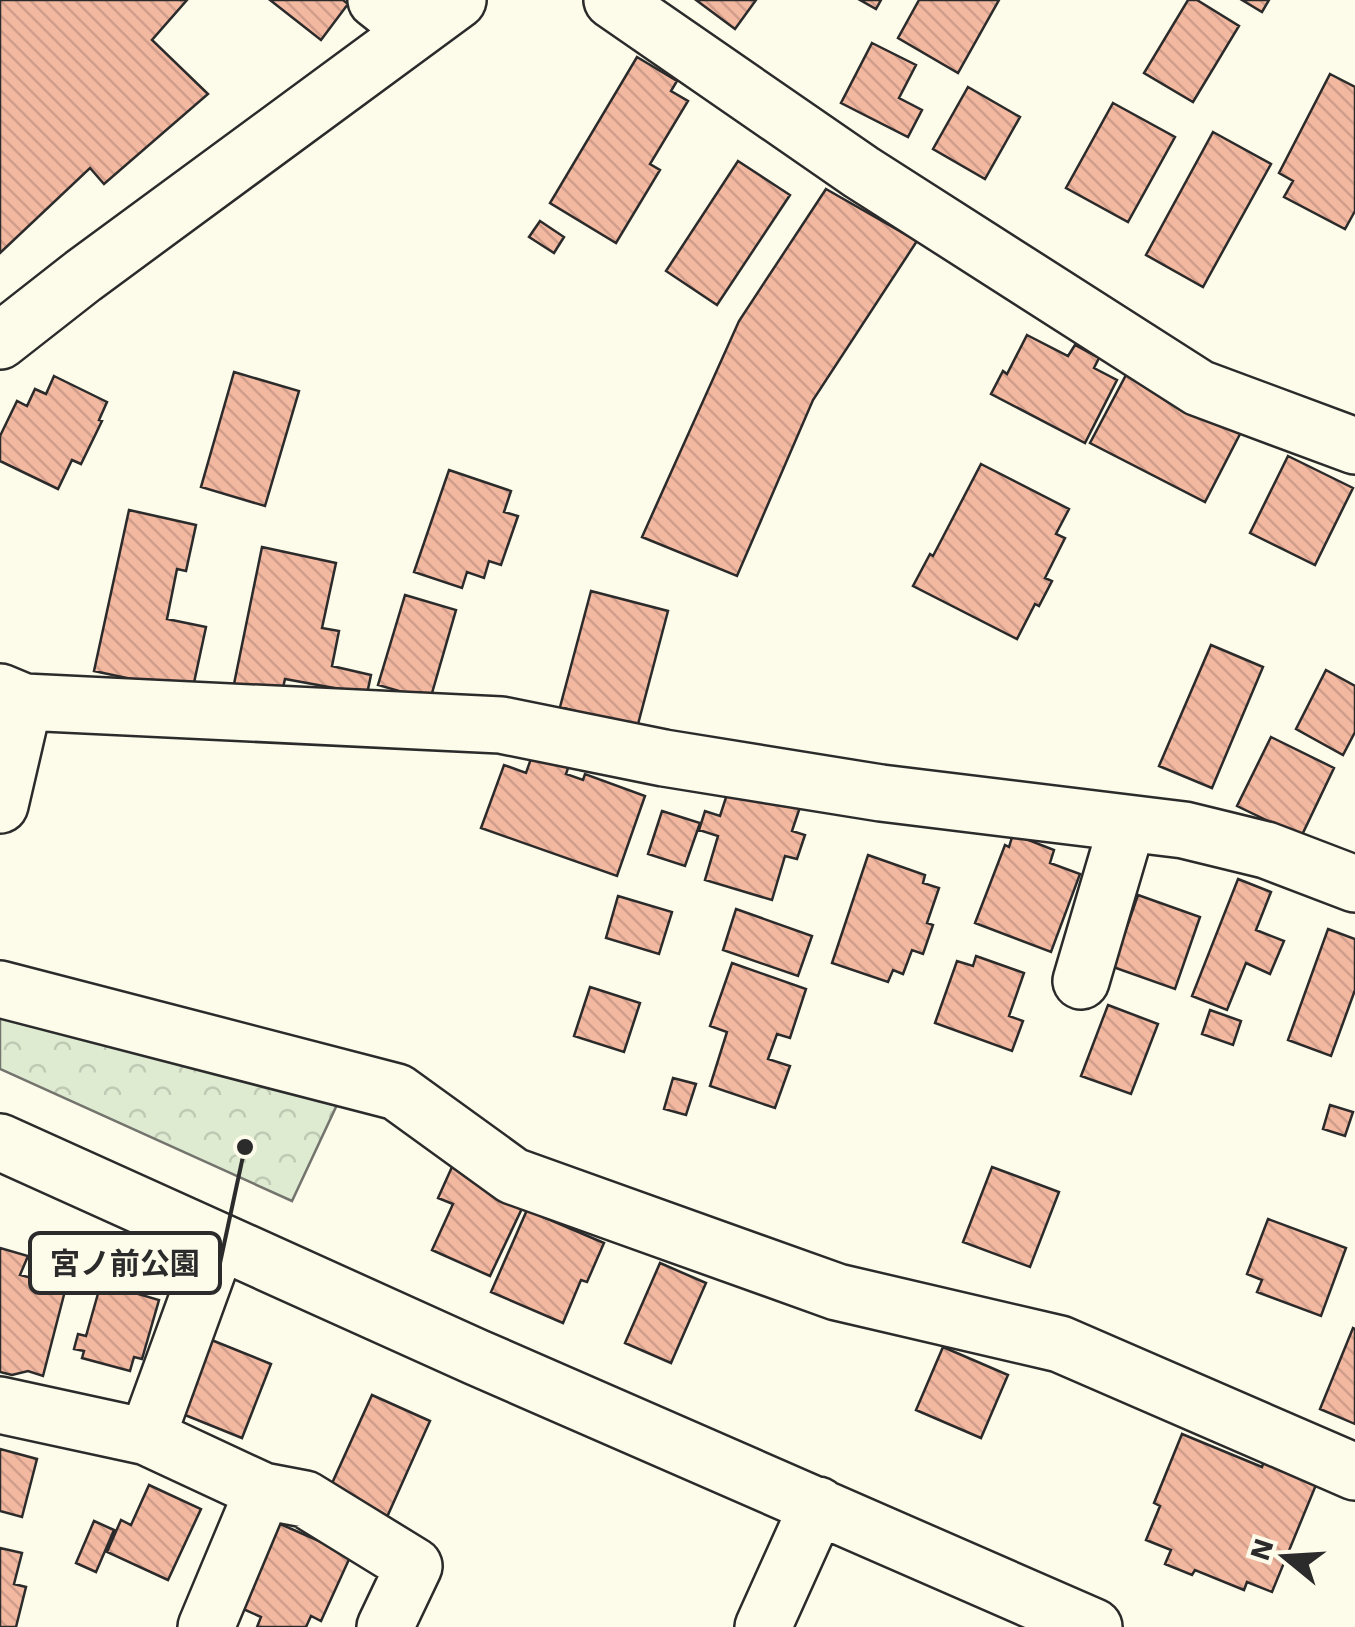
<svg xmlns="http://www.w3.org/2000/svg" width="1355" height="1627" font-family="'Work Sans','Noto Sans JP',sans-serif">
  <defs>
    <pattern id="park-crowns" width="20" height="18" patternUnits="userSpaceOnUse" patternTransform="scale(2.5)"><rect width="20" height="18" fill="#deebd1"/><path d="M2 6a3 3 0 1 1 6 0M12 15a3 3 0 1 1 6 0" fill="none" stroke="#bfcab4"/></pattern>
    <pattern id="building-back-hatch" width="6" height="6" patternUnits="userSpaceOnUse" patternTransform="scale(2.5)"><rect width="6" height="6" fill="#f2b8a0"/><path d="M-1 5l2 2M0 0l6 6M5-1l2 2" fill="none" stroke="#d09e8a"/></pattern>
  </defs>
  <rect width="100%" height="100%" fill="#fdfbea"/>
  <path fill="url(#park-crowns)" stroke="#74746e" stroke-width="2.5" d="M 0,1009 L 342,1094 L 292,1201 L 0,1069 Z"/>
  <path fill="url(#building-back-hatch)" stroke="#2b2b2b" stroke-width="2.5" d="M 0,0 L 187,0 L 152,40 L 208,94 L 104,184 L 90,168 L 0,253 Z
    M 270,0 L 343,0 L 348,4 L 321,40 Z
    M 696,0 L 756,0 L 735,29 Z
    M 860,0 L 881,0 L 876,9 Z
    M 919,0 L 999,0 L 958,73 L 898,38 Z
    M 1188,0 L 1197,0 L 1239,26 L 1193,102 L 1144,73 Z
    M 1242,0 L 1269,0 L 1262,12 Z
    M 872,43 L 916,65 L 899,98 L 922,110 L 908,137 L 841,103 Z
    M 637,57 L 677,81 L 671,91 L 688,101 L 650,164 L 660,170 L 616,243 L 550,203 Z
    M 1330,74 L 1355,87 L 1355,211 L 1345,229 L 1284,197 L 1293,181 L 1279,173 Z
    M 968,87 L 1020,117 L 985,179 L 933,149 Z
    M 1113,103 L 1175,137 L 1128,222 L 1066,188 Z
    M 1213,132 L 1271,164 L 1203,287 L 1146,255 Z
    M 738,161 L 790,195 L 717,305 L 666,271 Z
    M 826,189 L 917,241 L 813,400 L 737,576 L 642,537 L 739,321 Z
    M 540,221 L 564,237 L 554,253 L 529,237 Z
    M 1027,335 L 1068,356 L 1075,345 L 1099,358 L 1094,368 L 1117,380 L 1085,443 L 991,394 L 1003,371 L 1007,374 Z
    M 234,372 L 299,391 L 265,506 L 201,487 Z
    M 1126,375 L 1240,434 L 1205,502 L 1090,443 Z
    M 54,376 L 107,402 L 99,420 L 102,421 L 81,464 L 72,460 L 58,489 L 0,461 L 0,436 L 17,401 L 27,406 L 35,389 L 46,394 Z
    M 1288,456 L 1353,488 L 1315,565 L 1250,533 Z
    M 981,464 L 1069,509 L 1056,534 L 1065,538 L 1045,578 L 1052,581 L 1039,606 L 1035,604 L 1017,639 L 913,586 L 930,554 L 933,556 Z
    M 449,470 L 511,491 L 504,512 L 518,516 L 501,565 L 489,561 L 484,578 L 467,572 L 462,588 L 414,572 Z
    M 129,510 L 196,525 L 186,571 L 177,569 L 167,619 L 206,627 L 192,692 L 94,671 Z
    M 262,547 L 336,563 L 322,628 L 339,631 L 332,666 L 371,675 L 367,694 L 285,679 L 282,692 L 234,684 Z
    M 591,591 L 668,611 L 637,728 L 560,707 Z
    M 405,595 L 456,610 L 430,700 L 378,685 Z
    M 1211,645 L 1263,667 L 1212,788 L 1159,766 Z
    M 1326,670 L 1355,686 L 1355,732 L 1343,755 L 1296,729 Z
    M 1271,737 L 1334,768 L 1301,837 L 1237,806 Z
    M 534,750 L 570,762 L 566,774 L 583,780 L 585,774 L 645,796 L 617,876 L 481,828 L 504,765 L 526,773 Z
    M 730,785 L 800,807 L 792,831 L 805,835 L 797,859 L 785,856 L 772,900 L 705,880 L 718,836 L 699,830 L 705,811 L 720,816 Z
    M 662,811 L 700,823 L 685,866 L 648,854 Z
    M 1013,834 L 1054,850 L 1050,863 L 1080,874 L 1051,952 L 975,923 L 1005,845 L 1009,847 Z
    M 868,855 L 925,875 L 923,883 L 939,888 L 927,923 L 933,925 L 923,954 L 912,950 L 903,974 L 893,970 L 888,982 L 832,963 Z
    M 1238,879 L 1271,892 L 1256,930 L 1284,941 L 1270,974 L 1246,963 L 1227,1010 L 1192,996 Z
    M 1138,895 L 1200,917 L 1175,989 L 1113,967 Z
    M 618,896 L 672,912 L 659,954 L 606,938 Z
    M 736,909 L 812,936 L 798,976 L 723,950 Z
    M 1328,929 L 1355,939 L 1355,990 L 1331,1056 L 1288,1040 Z
    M 976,956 L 1024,973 L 1009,1016 L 1023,1021 L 1012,1051 L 935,1023 L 957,961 L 973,966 Z
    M 732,963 L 806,989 L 790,1038 L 777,1034 L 768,1059 L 790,1066 L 775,1108 L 710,1086 L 727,1032 L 710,1026 Z
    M 590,987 L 640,1003 L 624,1052 L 574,1036 Z
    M 1108,1005 L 1158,1024 L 1131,1094 L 1081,1076 Z
    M 1210,1010 L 1241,1021 L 1233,1045 L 1202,1034 Z
    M 673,1078 L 696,1084 L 686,1115 L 664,1109 Z
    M 1330,1105 L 1353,1112 L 1345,1136 L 1323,1129 Z
    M 456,1158 L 526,1200 L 490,1276 L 432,1250 L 453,1204 L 438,1198 Z
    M 992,1167 L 1059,1192 L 1030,1267 L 963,1242 Z
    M 527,1210 L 604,1243 L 587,1282 L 581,1280 L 563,1323 L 491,1292 Z
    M 1268,1219 L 1346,1248 L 1321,1316 L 1257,1292 L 1262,1280 L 1247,1274 Z
    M 0,1248 L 28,1256 L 20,1275 L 66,1287 L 43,1376 L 28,1371 L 12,1375 L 0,1372 Z
    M 660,1263 L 706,1283 L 671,1363 L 625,1343 Z
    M 101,1283 L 159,1300 L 142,1359 L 134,1357 L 130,1371 L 82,1358 L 84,1351 L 74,1349 L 78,1334 L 86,1336 Z
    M 1353,1328 L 1355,1329 L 1355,1424 L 1320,1409 Z
    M 209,1339 L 271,1364 L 242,1438 L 180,1413 Z
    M 943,1347 L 1008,1375 L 981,1438 L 916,1410 Z
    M 372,1395 L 430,1421 L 387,1517 L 329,1490 Z
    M 1182,1434 L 1262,1467 L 1265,1458 L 1318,1480 L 1272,1592 L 1247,1582 L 1244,1590 L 1195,1570 L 1192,1575 L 1165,1564 L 1171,1550 L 1146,1540 L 1160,1506 L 1154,1503 Z
    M 0,1449 L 37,1459 L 22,1517 L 0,1511 Z
    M 149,1485 L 201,1509 L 168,1580 L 107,1552 L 121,1520 L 131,1525 Z
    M 94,1521 L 114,1530 L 96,1572 L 76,1563 Z
    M 278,1523 L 351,1555 L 321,1621 L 311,1616 L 306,1627 L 257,1627 L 261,1617 L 241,1608 Z
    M 0,1548 L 22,1553 L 14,1584 L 26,1587 L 16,1627 L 0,1627 Z"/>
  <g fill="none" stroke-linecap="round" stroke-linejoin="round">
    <defs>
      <path id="minor" d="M 376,0 L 414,30
        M 612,0 L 861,172 L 1199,388 L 1355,446
        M 0,341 L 83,276 L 458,0
        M 0,692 L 24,702 L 0,805
        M 24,702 L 501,725 L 664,758 L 881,793 L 1184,830 L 1266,850 L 1355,884
        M 1081,981 L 1127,825
        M 0,989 L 397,1092 L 513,1176 L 837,1292 L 1060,1344 L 1355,1472
        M 0,1142 L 476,1357 L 1094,1627
        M 0,1405 L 147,1437 L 263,1491 L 305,1499 L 414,1566 L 385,1627
        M 147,1437 L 218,1242
        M 206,1627 L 263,1491
        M 763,1627 L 818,1505"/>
    </defs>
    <use href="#minor" stroke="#2b2b2b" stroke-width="60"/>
    <use href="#minor" stroke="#fdfbea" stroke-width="55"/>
  </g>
  <path fill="none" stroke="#2b2b2b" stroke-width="4" d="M245 1147L220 1263"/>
  <circle fill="#2b2b2b" stroke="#fdfbea" stroke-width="4" cx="245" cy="1147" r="10"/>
  <rect fill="#fdfbea" stroke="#2b2b2b" stroke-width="4" x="30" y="1233" width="190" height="60" rx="10"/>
  <g font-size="30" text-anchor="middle" font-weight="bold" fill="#2b2b2b">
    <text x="125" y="1274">宮ノ前公園</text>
  </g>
  <g transform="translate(1285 1557) rotate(288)" stroke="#fdfbea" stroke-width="8" paint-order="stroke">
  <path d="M0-8L18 38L0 25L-18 38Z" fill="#2b2b2b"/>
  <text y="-15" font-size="28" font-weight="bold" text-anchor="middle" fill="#2b2b2b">N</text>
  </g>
</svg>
